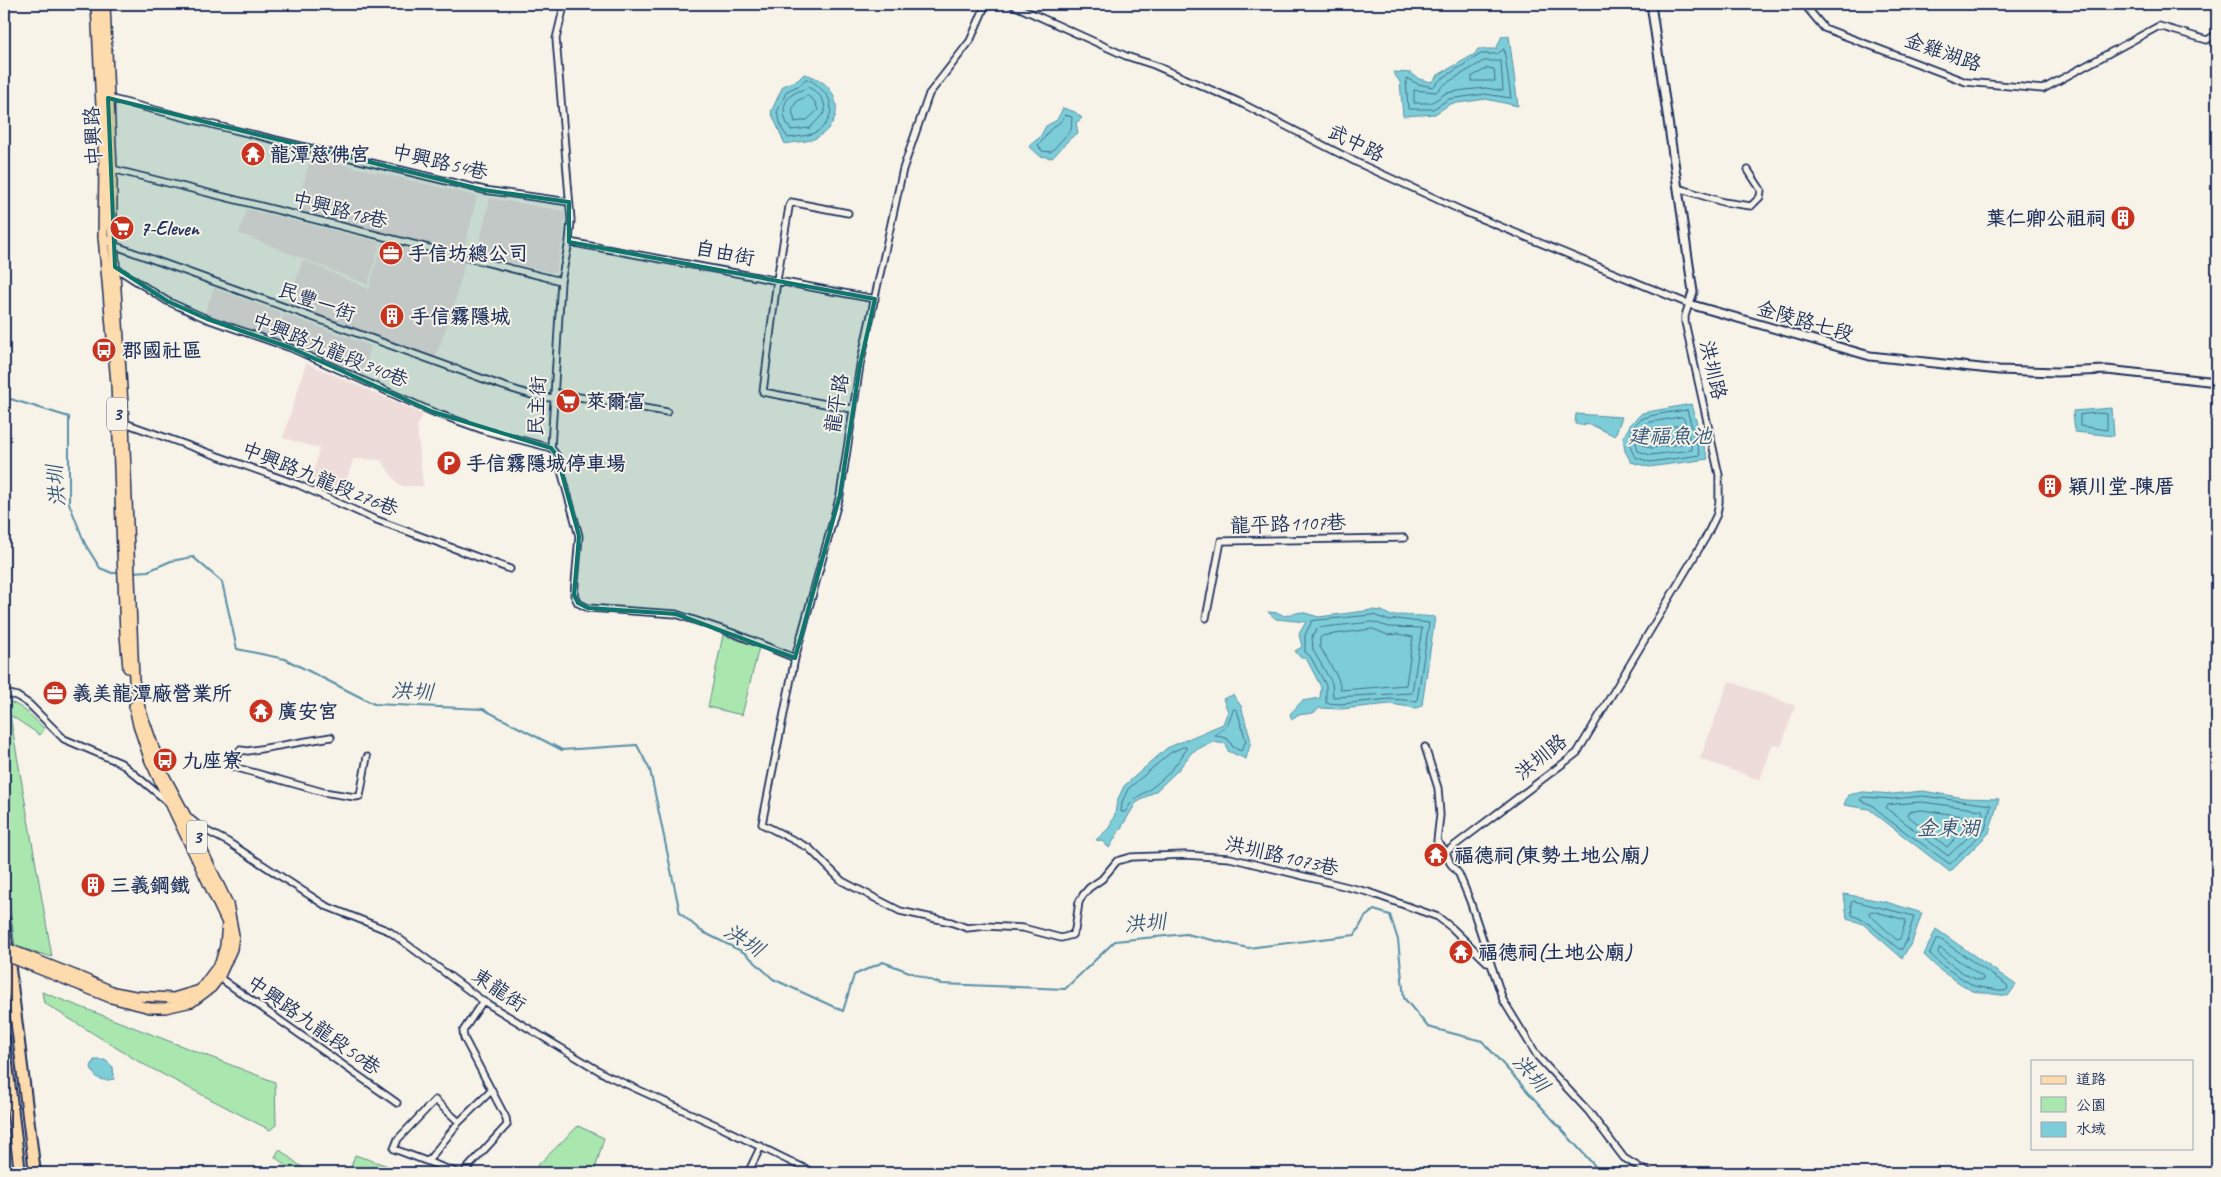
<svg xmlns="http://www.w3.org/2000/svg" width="2221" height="1177" font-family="Caveat,'LXGW WenKai TC',sans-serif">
  <rect width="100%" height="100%" fill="#f7f3e8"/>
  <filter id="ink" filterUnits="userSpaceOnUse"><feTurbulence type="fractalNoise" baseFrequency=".02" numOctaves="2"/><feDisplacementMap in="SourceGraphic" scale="10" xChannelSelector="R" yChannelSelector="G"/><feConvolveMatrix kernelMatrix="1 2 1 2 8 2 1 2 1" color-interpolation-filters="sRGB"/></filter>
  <g filter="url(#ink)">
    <path fill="#eedcdb" d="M 311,157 L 477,196 L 464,252 L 300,214 L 296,209 Z
      M 490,198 L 565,211 L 564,235 L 555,273 L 476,256 Z
      M 247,209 L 380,242 L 368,285 L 239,233 Z
      M 382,241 L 465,263 L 452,313 L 435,358 L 287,307 L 303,260 L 369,289 Z
      M 214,288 L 282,313 L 272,338 L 204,314 Z
      M 284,314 L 371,346 L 363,375 L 273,337 Z
      M 306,363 L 423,414 L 417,427 L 423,486 L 399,486 L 381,460 L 353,459 L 343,493 L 312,481 L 319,448 L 283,438 Z
      M 1729,681 L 1795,706 L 1781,747 L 1773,744 L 1760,780 L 1700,759 Z"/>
    <path fill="#a9e7ae" stroke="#628b86" d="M 723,635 L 759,647 L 742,715 L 708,707 Z
      M 4,701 C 20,702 34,719 45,729 L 40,735 L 10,715 L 52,957 L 15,946 L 4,860 Z
      M 42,992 L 275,1082 L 276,1125 L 270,1130 L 141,1063 L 44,1003 Z
      M 578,1126 L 604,1138 L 594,1173 L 489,1173 L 494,1169 L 533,1170 Z
      M 279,1150 L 280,1150 L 309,1173 L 295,1173 L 275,1157 Z
      M 355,1155 L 409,1173 L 410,1173 L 349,1173 Z"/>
    <path fill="#7dcdd8" stroke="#568ea7" d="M 1502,36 L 1509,36 L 1518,106 L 1486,99 L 1450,104 L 1435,114 L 1403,116 L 1400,82 L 1393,72 L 1411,73 L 1419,79 L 1431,82 L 1438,75 L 1475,54 L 1478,49 L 1496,49 Z
      M 804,74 C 838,81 850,119 816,138 C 808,142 794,142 785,144 L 771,112 L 783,86 L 798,80 Z
      M 1063,108 L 1075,112 L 1082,118 L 1076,123 L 1078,133 C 1067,139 1061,150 1052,158 L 1040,156 L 1029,146 L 1040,137 L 1046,126 L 1057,120 Z
      M 1691,404 L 1708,459 L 1649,467 L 1631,462 L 1625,451 L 1623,437 L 1631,424 L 1642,413 Z
      M 2112,408 L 2114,436 L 2075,432 L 2073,411 Z
      M 1576,414 L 1622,417 L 1615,436 L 1592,425 L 1575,424 Z
      M 1372,610 L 1382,611 L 1391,616 C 1397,614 1425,616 1435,617 L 1422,705 L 1417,708 L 1390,704 L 1341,709 L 1320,708 L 1313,713 L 1297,715 L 1292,720 L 1290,714 L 1302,701 L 1320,698 L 1321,687 L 1306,658 L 1301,658 L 1295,651 L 1302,647 L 1299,634 L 1306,622 L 1276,619 L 1268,612 L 1279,613 L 1284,616 L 1301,612 L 1319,617 Z
      M 1233,695 L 1241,706 L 1251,741 L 1246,759 L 1228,751 L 1226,744 L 1212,742 L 1192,752 L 1179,769 L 1156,791 L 1136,803 L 1109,848 L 1102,841 L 1096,840 L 1109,828 L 1115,814 L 1117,801 L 1124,786 L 1167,748 L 1223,724 L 1228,711 L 1223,699 Z
      M 1923,791 L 1964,798 L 1999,799 L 1989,833 L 1950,872 L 1869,809 L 1844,805 L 1848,795 L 1863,792 L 1893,794 Z
      M 1844,894 L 1886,902 L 1922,913 L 1912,942 L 1902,958 L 1863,924 L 1847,918 Z
      M 1936,929 L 2016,985 L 2008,996 L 1972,991 L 1941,971 L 1924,955 Z
      M 94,1060 L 105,1060 L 113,1067 L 114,1079 C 101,1082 95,1079 91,1067 Z"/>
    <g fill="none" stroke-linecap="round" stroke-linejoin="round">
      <path stroke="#426e8f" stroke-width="1" d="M 1504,49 L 1511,98 L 1485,94 L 1449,99 L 1433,109 L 1408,109 L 1406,78 L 1418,84 L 1433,87 L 1441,79 L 1481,54 L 1497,54 Z
        M 1484,61 L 1501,61 L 1503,91 L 1486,88 L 1465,90 L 1446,93 L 1431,103 L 1414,103 L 1414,90 L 1436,92 L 1445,84 Z
        M 1488,68 L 1494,69 L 1495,81 L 1472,81 L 1472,77 Z
        M 806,79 C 813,80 817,85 822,90 C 838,103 831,127 812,134 C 805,136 795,137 788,138 L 782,129 L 777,112 L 787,91 L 800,85 Z
        M 808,87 C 818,92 826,100 825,112 L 810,128 L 791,130 C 783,120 780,102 793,94 C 798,91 803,90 808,87 Z
        M 808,96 L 815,102 L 818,110 L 807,120 L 795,122 L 792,110 L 797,101 Z
        M 1065,115 L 1072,117 L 1071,130 L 1051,152 L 1042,151 L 1038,145 C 1044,141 1046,133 1051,129 C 1057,124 1061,123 1065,115 Z
        M 1687,410 L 1700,455 L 1650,462 L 1635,457 C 1626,443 1629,422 1647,417 C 1659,413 1674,412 1687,410 Z
        M 2098,413 L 2107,414 L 2107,430 L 2080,426 L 2080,415 Z
        M 1682,417 L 1684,419 L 1692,450 L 1650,455 L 1638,451 L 1635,439 L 1647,423 Z
        M 1677,426 L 1683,441 L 1682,444 L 1651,448 L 1643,445 L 1643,440 L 1651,430 Z
        M 1373,615 L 1390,621 L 1396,619 L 1429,623 L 1417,701 L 1390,699 L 1341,704 L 1326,703 L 1326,685 L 1310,656 L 1305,652 L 1305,635 L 1312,621 Z
        M 1373,622 L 1389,627 L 1422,628 L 1412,693 L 1333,697 L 1332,683 L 1313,650 L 1312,636 L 1318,628 Z
        M 1373,629 L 1388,635 L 1398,634 L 1413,637 L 1406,685 L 1341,690 L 1338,678 L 1320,647 L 1320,638 L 1322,636 Z
        M 1234,709 L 1237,710 L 1246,741 L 1241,751 L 1233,747 L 1228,739 L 1215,735 L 1227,726 Z
        M 1183,747 L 1186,747 L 1186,750 C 1177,764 1167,776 1154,786 C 1139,798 1136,794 1125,812 L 1121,812 L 1122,802 L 1128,789 L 1170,753 Z
        M 1923,796 L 1991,805 L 1985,830 L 1950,864 L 1886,818 L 1872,805 L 1860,800 L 1863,797 L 1893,799 Z
        M 1922,802 L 1982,810 L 1983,813 L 1979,827 L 1948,856 L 1886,808 L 1888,805 Z
        M 1922,810 L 1971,817 L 1973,820 L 1947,847 L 1907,815 L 1909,812 Z
        M 1854,901 L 1914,916 L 1907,940 L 1902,949 L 1899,949 C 1883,937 1871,922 1852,915 L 1851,903 Z
        M 1872,911 L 1906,920 L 1900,939 L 1897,940 L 1870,915 L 1869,913 Z
        M 1937,939 L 1940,939 L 2007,985 L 2008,989 L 2005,991 L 1974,986 L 1944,967 L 1930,954 Z
        M 1940,948 L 1983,977 L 1983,980 C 1972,982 1947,962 1938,953 Z"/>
      <path stroke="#568ea7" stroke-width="2" d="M 4,397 L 69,417 L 69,503 L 85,544 L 100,568 L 112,573 L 120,573
        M 132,572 L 148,571 L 171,561 L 193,557 L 222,582 L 237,649 L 285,659 L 374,704 L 483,709 L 562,750 L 637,745 L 650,770 L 680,913 L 701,931 L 745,953 L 773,979 L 843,1011 L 854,975 L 883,962 L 941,984 L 1065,989 L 1115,941 L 1186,934 L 1248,948 L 1355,935 L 1365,917 L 1374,910 L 1390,915 L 1398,940 L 1404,998 L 1428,1027 L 1482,1041 L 1601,1173"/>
      <defs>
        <path id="minor" d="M 986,4 L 970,41 L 929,94 L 903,169 L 860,365 L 840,495 L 795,658 L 762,824 L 809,848 L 842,881 L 900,911 L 951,922 L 967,928 L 986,926 L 1023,928 L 1061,938 L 1072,935 L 1075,930 L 1079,902 L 1083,895 L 1089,888 L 1102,879 L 1117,861 L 1131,857 L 1185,855 L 1230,858 L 1368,892 L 1438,917 L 1452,928 L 1488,963
          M 1011,4 L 1126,56 L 1154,65 L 1239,102 L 1358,163 L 1465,212 L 1689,304 L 1685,316 L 1685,322 L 1719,475 L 1719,502 L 1717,514 L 1706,537 L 1577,753 L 1446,852 L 1450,863 L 1459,874 L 1470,901 L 1503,1000 L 1538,1057 L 1589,1112 L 1624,1158 L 1649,1173
          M 1804,4 L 1824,28 L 1966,82 L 2043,89 L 2159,26 L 2207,40 L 2217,34
          M 563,10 L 556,39 L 571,220 L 569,242 L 561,281 L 551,448 L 557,456 L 579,536 L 574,595 L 578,603 L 588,608 L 676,614 L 736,634 L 795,658
          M 108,98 L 222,127 L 484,190 L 569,202
          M 112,169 L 561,281
          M 1678,188 L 1723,202 L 1751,206 L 1760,197 L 1761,190 L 1748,170
          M 848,213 L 791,202 L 789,207 L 777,280 L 763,392 L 852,409
          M 103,236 L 113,245 L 503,386 L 538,397 L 554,398
          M 569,242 L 875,299
          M 114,267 L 167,301 L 207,319 L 291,348 L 433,412 L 486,431 L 551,448
          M 555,393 L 667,412
          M 122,422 L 299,485 L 374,519 L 510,569
          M 1206,618 L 1221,541 L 1404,538
          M 4,693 L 17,696 L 29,704 L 64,739 L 121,763 L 169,803
          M 331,737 L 248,751 L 240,750 L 234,767 L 323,792 L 355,797 L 360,796 L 367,757
          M 1425,747 L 1438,788 L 1440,815 L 1437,841 L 1446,852
          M 188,817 L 203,829 L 228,842 L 326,906 L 389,931 L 483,1001 L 606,1075 L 716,1125 L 814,1173
          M 217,976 L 397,1103
          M 428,1161 L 459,1122 L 492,1090
          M 458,1173 L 394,1149 L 398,1139 L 435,1100 L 459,1122
          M 463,1173 L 507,1125 L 506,1118 L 464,1038 L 463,1031 L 483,1001
          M 748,1173 L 761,1146"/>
        <path id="tertiary" d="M 1651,4 L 1693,292 L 1689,304 L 1870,356 L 1999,370 L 2057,372 L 2107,370 L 2217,382"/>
        <path id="primary" d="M 96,4 L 104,167 L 103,236 L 116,383 L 125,635 L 128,668
          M 77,976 L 114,992 L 135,996 L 173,998 L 200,990 L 220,963 L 225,946 L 227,923 L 150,761 L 138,725 L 134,706
          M 74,983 L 111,998 L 150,1008 L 165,1008 L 192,1002 L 211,988 L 219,978 L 232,949 L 234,935 L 228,904 L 186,816 L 162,771 L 140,708 L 134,680 L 124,422 L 112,223 L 112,169 L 105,4"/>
        <path id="motorway" d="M 4,920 L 35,1173
          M 4,1039 L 20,1173"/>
      </defs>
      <use href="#minor" stroke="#1b2f5e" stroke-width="9"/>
      <use href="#tertiary" stroke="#1b2f5e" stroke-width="11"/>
      <use href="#primary" stroke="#1b2f5e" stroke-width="12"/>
      <use href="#motorway" stroke="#1b2f5e" stroke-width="14"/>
      <use href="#minor" stroke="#f7f3e8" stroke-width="5.5"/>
      <use href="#tertiary" stroke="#f7f3e8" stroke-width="7"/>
      <use href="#primary" stroke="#fedbac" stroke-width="9"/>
      <use href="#motorway" stroke="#fedbac" stroke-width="10"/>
      <defs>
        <path id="primary-bridge" d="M 4,947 L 77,976
          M 4,955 L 74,983"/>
      </defs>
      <use href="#primary-bridge" stroke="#1b2f5e" stroke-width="12" stroke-linecap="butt"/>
      <use href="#primary-bridge" stroke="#fedbac" stroke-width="9"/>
    </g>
  </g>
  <path fill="#0f766e" fill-opacity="0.2" stroke="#0f766e" stroke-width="4" stroke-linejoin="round" d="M 108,98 L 484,190 L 569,202 L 569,242 L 875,299 L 860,365 L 840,495 L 795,658 L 676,614 L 588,608 L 578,603 L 574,595 L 579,536 L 557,456 L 551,448 L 433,412 L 291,348 L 207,319 L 167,301 L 115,267 Z"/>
  <defs>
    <symbol id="temple-disc" viewBox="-11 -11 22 22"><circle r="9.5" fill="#c8321e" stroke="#f7f3e8"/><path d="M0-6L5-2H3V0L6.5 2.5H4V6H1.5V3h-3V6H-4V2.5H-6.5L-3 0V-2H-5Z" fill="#fff"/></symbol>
    <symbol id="building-disc" viewBox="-11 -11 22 22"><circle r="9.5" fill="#c8321e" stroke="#f7f3e8"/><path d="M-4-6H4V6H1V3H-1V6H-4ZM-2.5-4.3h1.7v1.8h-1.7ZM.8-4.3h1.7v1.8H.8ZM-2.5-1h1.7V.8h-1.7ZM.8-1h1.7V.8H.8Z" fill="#fff"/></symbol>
    <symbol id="supermarket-disc" viewBox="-11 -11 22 22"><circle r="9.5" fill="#c8321e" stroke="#f7f3e8"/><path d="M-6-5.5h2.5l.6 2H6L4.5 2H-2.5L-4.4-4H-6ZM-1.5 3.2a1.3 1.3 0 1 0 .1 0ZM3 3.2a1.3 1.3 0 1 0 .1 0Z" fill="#fff"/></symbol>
    <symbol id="office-disc" viewBox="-11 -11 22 22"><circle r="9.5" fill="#c8321e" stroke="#f7f3e8"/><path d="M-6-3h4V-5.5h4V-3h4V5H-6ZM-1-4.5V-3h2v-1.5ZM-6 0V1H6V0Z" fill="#fff"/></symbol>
    <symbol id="bus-disc" viewBox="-11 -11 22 22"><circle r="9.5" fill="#c8321e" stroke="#f7f3e8"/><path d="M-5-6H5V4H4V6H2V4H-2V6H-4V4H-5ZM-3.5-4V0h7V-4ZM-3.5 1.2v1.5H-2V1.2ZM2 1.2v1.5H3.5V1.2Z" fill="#fff"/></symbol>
    <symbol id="parking-disc" viewBox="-11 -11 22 22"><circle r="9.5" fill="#c8321e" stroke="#f7f3e8"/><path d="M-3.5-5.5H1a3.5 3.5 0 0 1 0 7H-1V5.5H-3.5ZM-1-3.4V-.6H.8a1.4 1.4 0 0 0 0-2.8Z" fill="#fff"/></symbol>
  </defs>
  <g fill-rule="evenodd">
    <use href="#temple-disc" x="239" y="140" width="28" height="28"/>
    <use href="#building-disc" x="2109" y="204" width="28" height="28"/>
    <use href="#supermarket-disc" x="108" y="214" width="28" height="28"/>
    <use href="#office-disc" x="377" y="239" width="28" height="28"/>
    <use href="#building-disc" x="378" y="302" width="28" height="28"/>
    <use href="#bus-disc" x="90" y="336" width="28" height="28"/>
    <use href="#supermarket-disc" x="554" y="387" width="28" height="28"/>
    <use href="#parking-disc" x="435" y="449" width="28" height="28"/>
    <use href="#building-disc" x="2036" y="472" width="28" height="28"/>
    <use href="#office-disc" x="41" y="679" width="28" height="28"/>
    <use href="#temple-disc" x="247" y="697" width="28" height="28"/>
    <use href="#bus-disc" x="151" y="746" width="28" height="28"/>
    <use href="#temple-disc" x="1422" y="841" width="28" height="28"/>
    <use href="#building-disc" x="79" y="871" width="28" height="28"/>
    <use href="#temple-disc" x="1447" y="938" width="28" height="28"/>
  </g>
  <g text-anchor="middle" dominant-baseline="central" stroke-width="4" stroke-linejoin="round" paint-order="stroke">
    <g fill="#f7f3e8" stroke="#5d6a87" stroke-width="1">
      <rect x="107" y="397.5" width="20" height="33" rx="4"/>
      <rect x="187" y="820.5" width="20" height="33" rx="4"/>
    </g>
    <g font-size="19" font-weight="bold" fill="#1b2f5e">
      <text x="117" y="414">3</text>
      <text x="197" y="837">3</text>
    </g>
    <g font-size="20" fill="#1b2f5e" stroke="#f7f3e8">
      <text transform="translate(1943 52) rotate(19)">金雞湖路</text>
      <text transform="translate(93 136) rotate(-93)">中興路</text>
      <text transform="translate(1356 143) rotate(26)">武中路</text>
      <text transform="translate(440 162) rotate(13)">中興路54巷</text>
      <text transform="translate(340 210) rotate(14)">中興路18巷</text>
      <text transform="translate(725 253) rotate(11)">自由街</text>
      <text transform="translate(317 302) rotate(19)">民豐一街</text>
      <text transform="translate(1805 321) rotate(16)">金陵路七段</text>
      <text transform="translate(330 350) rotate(22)">中興路九龍段340巷</text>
      <text transform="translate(1713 370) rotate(77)">洪圳路</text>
      <text transform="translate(837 403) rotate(-81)">龍平路</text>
      <text transform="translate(537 406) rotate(-87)">民主街</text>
      <text transform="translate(320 479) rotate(22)">中興路九龍段276巷</text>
      <text transform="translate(1288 524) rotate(-2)">龍平路1107巷</text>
      <text transform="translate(1541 757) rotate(-39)">洪圳路</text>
      <text transform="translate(1282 856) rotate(13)">洪圳路1073巷</text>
      <text transform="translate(499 990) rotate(34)">東龍街</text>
      <text transform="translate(314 1025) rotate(35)">中興路九龍段50巷</text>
    </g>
    <g font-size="20" font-weight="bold" fill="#1b2f5e" stroke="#f7f3e8" text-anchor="start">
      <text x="270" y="154">龍潭慈佛宮</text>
      <text x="2106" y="218" text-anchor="end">葉仁卿公祖祠</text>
      <text x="140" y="228">7-Eleven</text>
      <text x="408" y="253">手信坊總公司</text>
      <text x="410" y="316">手信霧隱城</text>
      <text x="122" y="350">郡國社區</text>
      <text x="586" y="401">萊爾富</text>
      <text x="466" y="463">手信霧隱城停車場</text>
      <text x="2068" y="486">穎川堂-陳厝</text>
      <text x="72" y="693">義美龍潭廠營業所</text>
      <text x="278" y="711">廣安宮</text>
      <text x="182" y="760">九座寮</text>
      <text x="1454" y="855">福德祠(東勢土地公廟)</text>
      <text x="110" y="885">三義鋼鐵</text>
      <text x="1478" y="952">福德祠(土地公廟)</text>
    </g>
    <g font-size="21" font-style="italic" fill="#34567c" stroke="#f7f3e8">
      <text x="1670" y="436">建福魚池</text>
      <text transform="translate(56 486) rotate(-95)">洪圳</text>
      <text transform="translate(412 691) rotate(3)">洪圳</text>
      <text x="1948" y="828">金東湖</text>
      <text transform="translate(1145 923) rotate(-5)">洪圳</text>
      <text transform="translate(744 940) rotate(33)">洪圳</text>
      <text transform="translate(1531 1073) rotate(48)">洪圳</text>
    </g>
  </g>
  <rect width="2221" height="1177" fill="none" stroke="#f7f3e8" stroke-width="20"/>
  <rect x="10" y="10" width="2201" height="1157" fill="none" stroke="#1b2f5e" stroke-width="2" filter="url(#ink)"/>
  <rect x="2031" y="1060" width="162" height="90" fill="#f7f3e8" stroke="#9fa5b1"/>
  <rect x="2041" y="1076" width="25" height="8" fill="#fedbac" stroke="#9fa5b1"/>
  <text x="2076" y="1084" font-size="15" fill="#1b2f5e">道路</text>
  <rect x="2041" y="1097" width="25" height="15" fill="#a9e7ae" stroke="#9fa5b1"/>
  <text x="2076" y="1110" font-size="15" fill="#1b2f5e">公園</text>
  <rect x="2041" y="1122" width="25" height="15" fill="#7dcdd8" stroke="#9fa5b1"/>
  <text x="2076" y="1134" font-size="15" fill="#1b2f5e">水域</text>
</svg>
